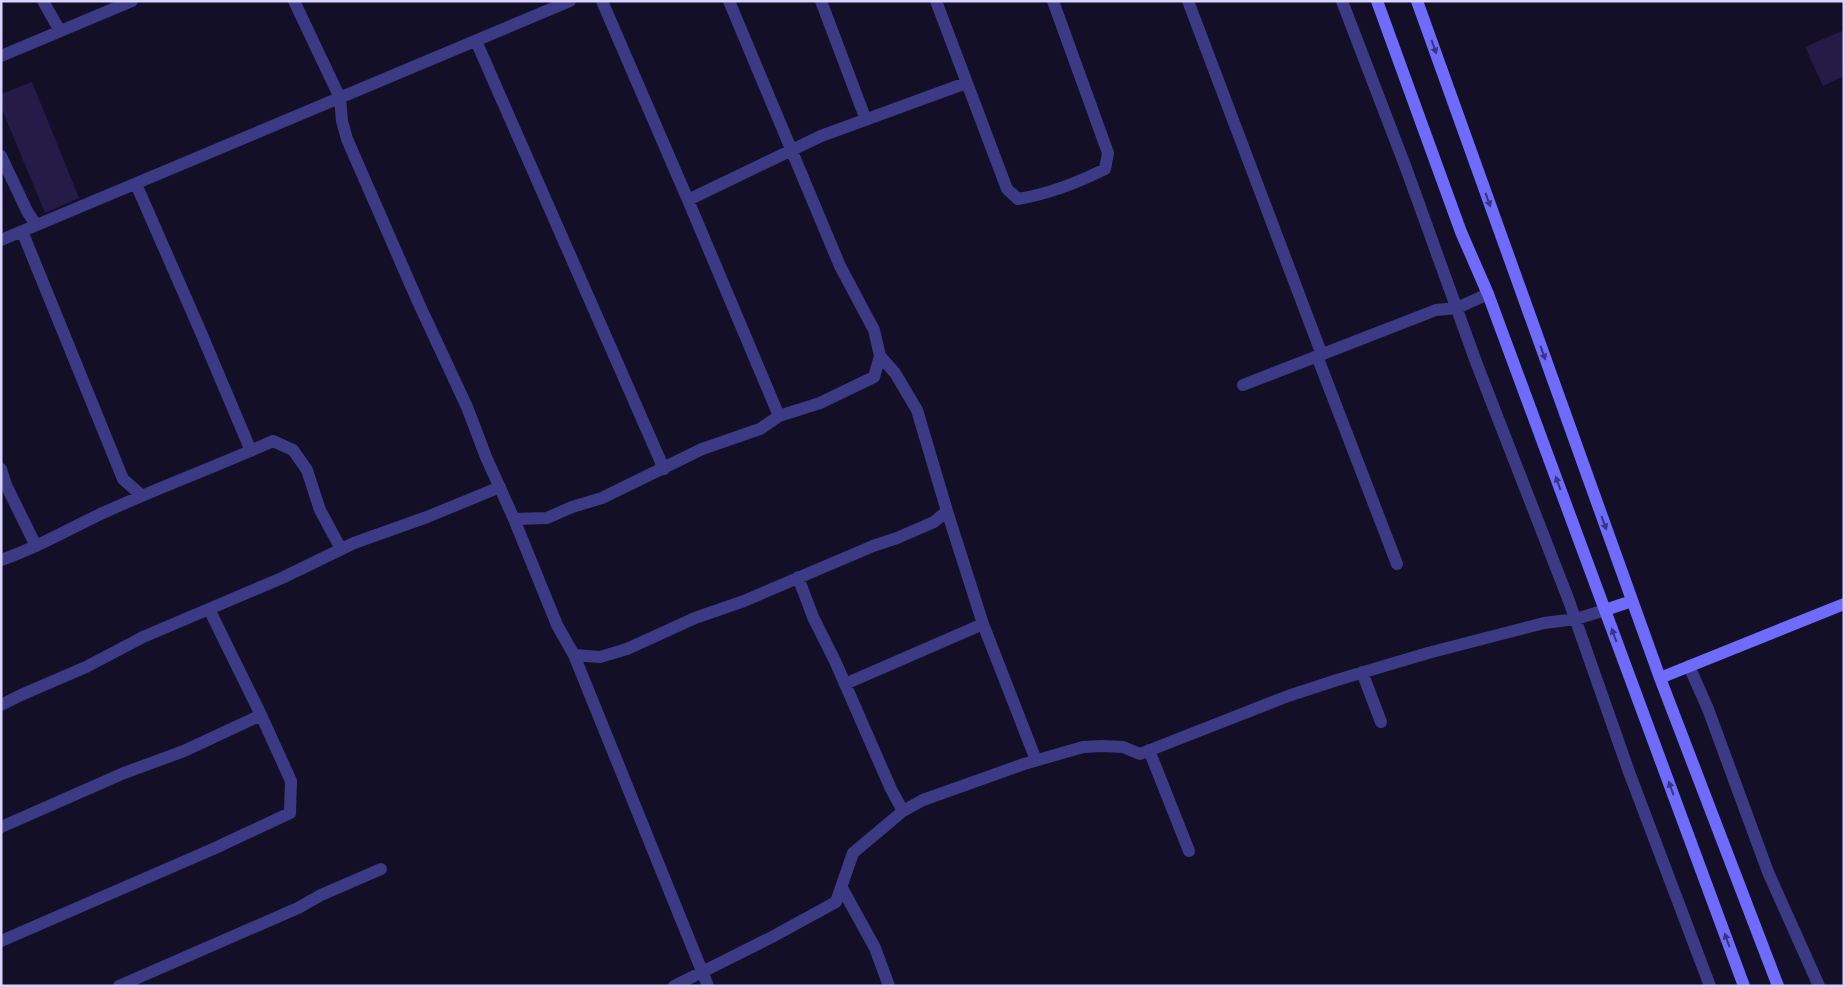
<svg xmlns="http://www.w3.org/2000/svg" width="1845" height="987" font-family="'Asap Condensed',sans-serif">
  <rect width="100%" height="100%" fill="#130f26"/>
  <path fill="#241b47" d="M 1844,30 L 1844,76 L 1823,86 L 1805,47 Z
    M 32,82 L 79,198 L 45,213 L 1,107 L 1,94 Z"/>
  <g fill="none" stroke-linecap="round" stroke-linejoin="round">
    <path stroke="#3d3a85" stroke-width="12" d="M 43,1 L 60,31
      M 294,1 L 340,98 L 342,121 L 347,139 L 419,304 L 467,407 L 486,457 L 514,519 L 547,518 L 572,507 L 602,498 L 702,449 L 760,429 L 779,416 L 820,403 L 874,377 L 880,356 L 874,330 L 840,266 L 729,1
      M 602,1 L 688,200 L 821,136 L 966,83
      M 821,1 L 866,120
      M 936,1 L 1007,189 L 1018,199 C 1049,194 1077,183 1105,169 L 1108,153 L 1053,1
      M 1188,1 L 1322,355
      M 1342,1 L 1406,168 L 1476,362 L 1569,601 L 1629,772 L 1710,986
      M 476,41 L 664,469
      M 1,56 L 132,1
      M 1,156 L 27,211 L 36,225
      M 136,184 L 199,328 L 251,451
      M 688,200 L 779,416
      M 22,231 L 123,479 L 142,496
      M 1,240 L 570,1
      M 1317,356 L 1397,564
      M 1243,385 L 1436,310 L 1457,308 L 1488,294
      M 1,469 L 6,485 L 36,546
      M 514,519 L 557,625 L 574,655 L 600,657 L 627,649 L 695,618 L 744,601 L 873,546 L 897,538 L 934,522 L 947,511 L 917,410 L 895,373 L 880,356
      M 1,560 C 38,548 70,528 105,512 C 160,487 217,466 273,441 L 293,450 L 307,470 L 320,510 L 341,549
      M 798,577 L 813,617 L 835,661 L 891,789 L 903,811
      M 983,624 L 1036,760
      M 574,655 L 708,986
      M 1689,666 L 1708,709 L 1768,872 L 1819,986
      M 1362,672 L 1381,722
      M 845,684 L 983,624 L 947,511
      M 1,705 L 21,695 L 86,667 L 143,637 L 282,578 L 354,543 L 427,517 L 500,487
      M 1149,750 L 1189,851
      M 1,827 L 124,773 L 184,751 L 261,715
      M 842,888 L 875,948 L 889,986
      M 1,941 L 213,849 L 290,813 L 291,781 L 261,715 L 209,609
      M 119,986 L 298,908 L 321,895 L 381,869
      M 674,986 L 772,937 L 836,902 L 853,853 L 903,811 L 923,800 L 1024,764 L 1083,747 L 1102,746 L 1123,747 L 1140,754 L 1288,696 L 1337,680 L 1428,653 L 1544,623 L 1576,619 L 1605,610"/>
    <path stroke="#6f6bff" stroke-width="12" d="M 1377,1 L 1461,232 L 1488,294 L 1744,986
      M 1417,1 L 1660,678 L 1778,986
      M 1605,610 L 1632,601
      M 1660,678 L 1844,604"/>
  </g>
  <defs><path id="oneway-solid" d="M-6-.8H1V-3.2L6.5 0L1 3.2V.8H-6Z" transform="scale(1.25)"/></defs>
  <g fill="#38347d">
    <use href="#oneway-solid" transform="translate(1434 47) rotate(70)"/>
    <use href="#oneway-solid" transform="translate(1488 200) rotate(70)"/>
    <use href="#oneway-solid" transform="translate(1543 353) rotate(70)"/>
    <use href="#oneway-solid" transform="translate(1558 483) rotate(-110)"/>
    <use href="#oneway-solid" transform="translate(1604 523) rotate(70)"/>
    <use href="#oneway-solid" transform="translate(1614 635) rotate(-110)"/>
    <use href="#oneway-solid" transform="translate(1671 788) rotate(-110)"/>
    <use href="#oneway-solid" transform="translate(1727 940) rotate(-110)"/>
  </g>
  <rect width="1845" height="987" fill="none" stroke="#d9d4ff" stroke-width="5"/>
</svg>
